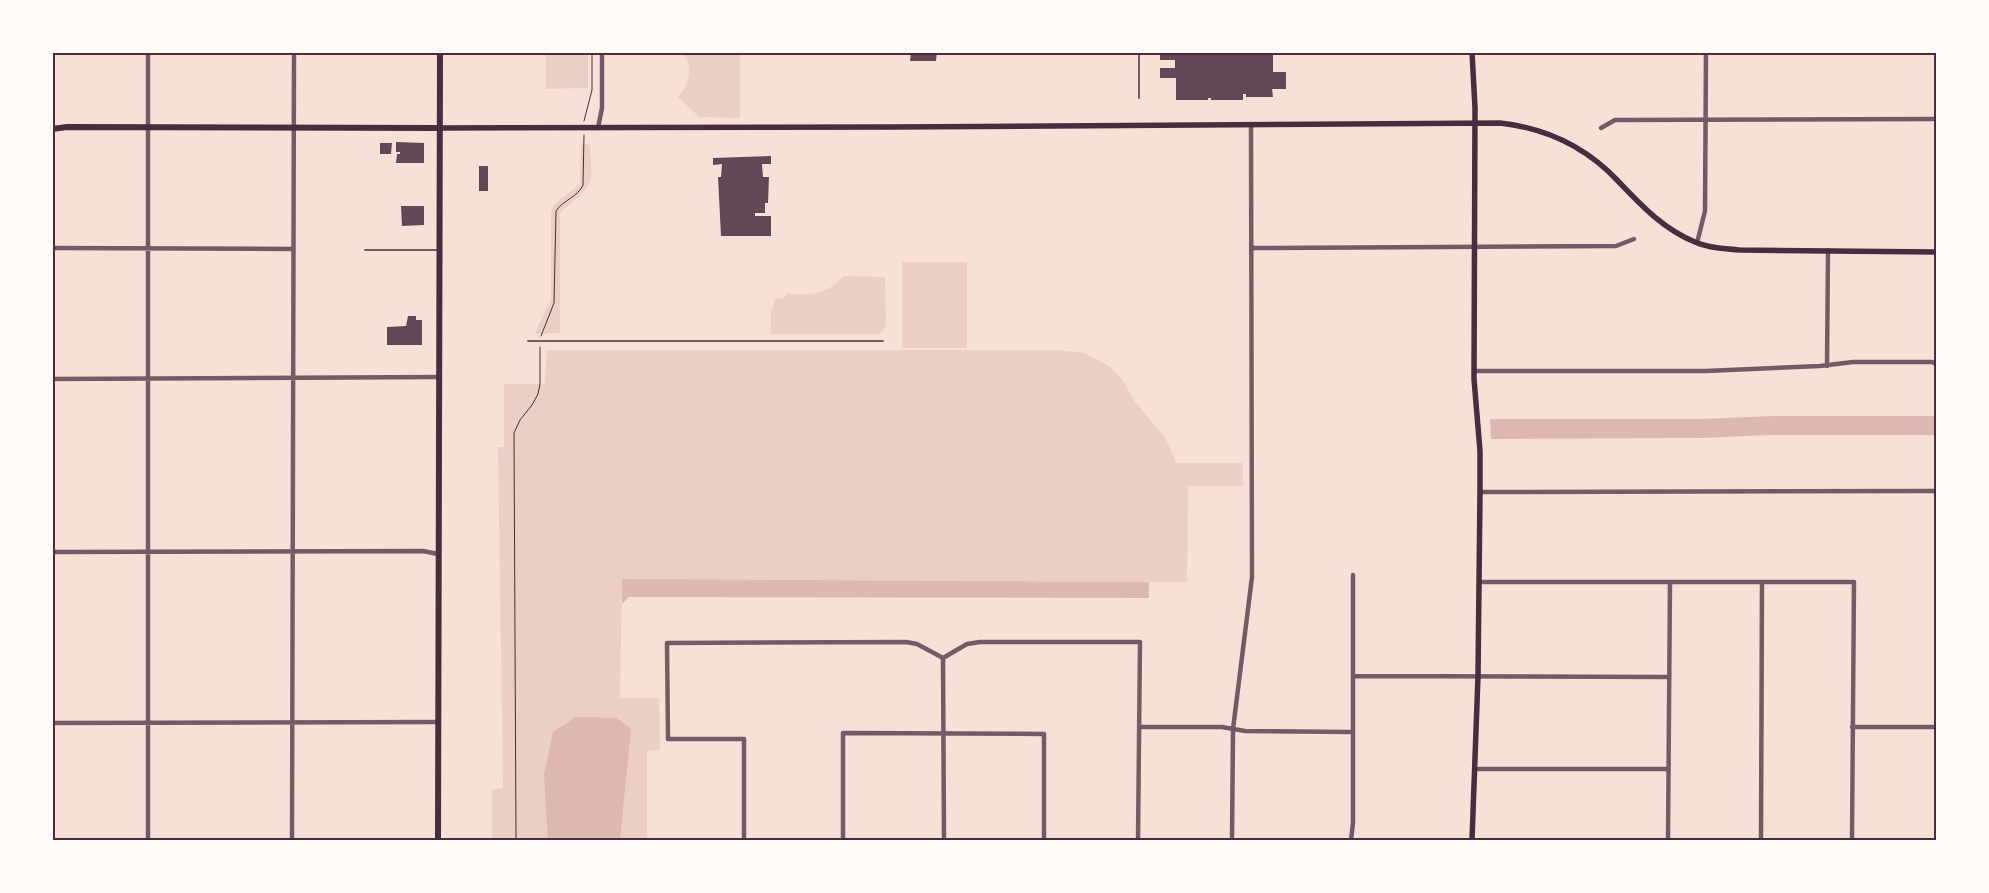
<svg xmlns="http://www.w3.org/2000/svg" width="1989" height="893" font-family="Poppins,sans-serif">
  <rect width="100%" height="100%" fill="#f7e1d7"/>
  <path fill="#ebcfc5" d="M 546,53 L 588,53 L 588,88 L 546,89 Z
    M 679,53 L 740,53 L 740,118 L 699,117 L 678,97 C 689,84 695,68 682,53 Z
    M 581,143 L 590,145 C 591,172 597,184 573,202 C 568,206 562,209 560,215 L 560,333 L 537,334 L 535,333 L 551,299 L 551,212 L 553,205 L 580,184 Z
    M 902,262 L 967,262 L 967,348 L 902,348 Z
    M 843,276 L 885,277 L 886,326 L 879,334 L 771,334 L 771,310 L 773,309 L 774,299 L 784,298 L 787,293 C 807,297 830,294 843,276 Z
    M 547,350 L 1058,350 L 1085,353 L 1109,366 L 1123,380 L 1133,399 L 1166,439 L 1176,463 L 1243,463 L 1243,486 L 1188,486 L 1187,582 L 622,579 L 620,698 L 659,698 L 660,750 L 647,751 L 647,840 L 492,840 L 492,790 L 503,788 L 498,447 L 504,447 L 504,384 L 545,384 Z"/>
  <path fill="#dcb8b0" d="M 1773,416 L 1936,416 L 1935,435 L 1768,435 L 1704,438 L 1491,439 L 1490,419 L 1699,419 Z
    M 622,579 L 1149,582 L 1149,598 L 629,597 L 622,604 Z
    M 576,717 L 617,718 L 631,729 L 620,840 L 548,840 L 544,775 L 553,732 Z"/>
  <path fill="#644757" d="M 911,52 L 937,52 L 936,61 L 910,61 Z
    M 1160,52 L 1273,52 L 1273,72 L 1286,72 L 1286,89 L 1272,89 L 1273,97 L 1246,97 L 1246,94 L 1243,94 L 1243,100 L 1211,100 L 1211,98 L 1208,98 L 1208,100 L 1176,100 L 1176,78 L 1160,78 L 1160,68 L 1175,68 L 1175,60 L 1160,60 Z
    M 396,142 L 424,143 L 424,163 L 396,163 L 397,154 L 400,154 L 400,152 L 396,152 Z
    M 380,143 L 392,143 L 391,154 L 380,154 Z
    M 771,156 L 771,164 L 762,164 L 763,177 L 769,177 L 768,203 L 765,203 L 765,213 L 755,213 L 755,216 L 771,216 L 771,236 L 721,236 L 718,177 L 721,177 L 722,164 L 713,165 L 713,158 Z
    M 479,166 L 488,166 L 488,191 L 479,191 Z
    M 401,206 L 424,206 L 424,225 L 402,226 Z
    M 408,316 L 416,316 L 416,320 L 422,320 L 422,345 L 387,345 L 387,327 L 406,326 Z"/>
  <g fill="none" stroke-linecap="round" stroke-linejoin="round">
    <path stroke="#4a2c40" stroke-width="1" d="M 584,121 L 592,90 L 592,52
      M 541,336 L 554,303 L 556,211 C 563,200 578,197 583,185 L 584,135
      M 516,840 L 514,433 L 520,420 L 532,405 L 538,394 L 540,384 L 540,347"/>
    <path stroke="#755966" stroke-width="2" d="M 1139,98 L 1139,52
      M 365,250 L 438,250
      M 528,341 L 883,341"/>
    <path stroke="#755966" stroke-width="4.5" d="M 598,128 L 602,108 L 602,52
      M 1601,128 L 1615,120 L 1936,119
      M 1697,243 L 1705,211 L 1706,52
      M 52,248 L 293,249
      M 1252,248 L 1616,246 L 1634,239
      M 1827,366 L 1828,250
      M 1474,371 L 1706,371 L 1820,366 L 1853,362 L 1932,362 L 1936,364
      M 52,379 L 439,377
      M 1480,492 L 1936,491
      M 52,552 L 423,551 L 438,554
      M 1479,582 L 1854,582 L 1852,840
      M 943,658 L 944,840
      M 1353,676 L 1668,677
      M 52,723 L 439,722
      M 1139,727 L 1222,727 L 1245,731 L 1352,732
      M 1852,727 L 1936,727
      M 1475,769 L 1668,769
      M 148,840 L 148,52
      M 292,840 L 294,52
      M 744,840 L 744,739 L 668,739 L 667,643 L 906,642 L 917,644 L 943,658 L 967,644 L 980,642 L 1140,642 L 1138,840
      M 843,840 L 843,733 L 1044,734 L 1044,840
      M 1232,840 L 1233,729 L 1252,577 L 1251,124
      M 1351,840 L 1353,823 L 1353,575
      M 1668,840 L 1670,582
      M 1761,840 L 1762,582"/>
    <path stroke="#4a2c40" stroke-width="5.5" d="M 440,128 L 894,127 L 1500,123 C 1545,128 1586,147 1618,181 C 1641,205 1663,229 1695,242 C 1709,248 1725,249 1740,250 L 1936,252
      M 1472,840 L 1478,676 L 1480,492 L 1480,451 L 1474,379 L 1475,108 L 1472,52"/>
    <path stroke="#4a2c40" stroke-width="6" d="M 52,129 L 67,127 L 440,128
      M 438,840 L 440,52"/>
  </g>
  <rect width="1989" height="893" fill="none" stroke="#fffaf5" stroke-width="108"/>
  <rect x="54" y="54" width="1881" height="785" fill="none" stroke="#4a2c40" stroke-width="2"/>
</svg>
